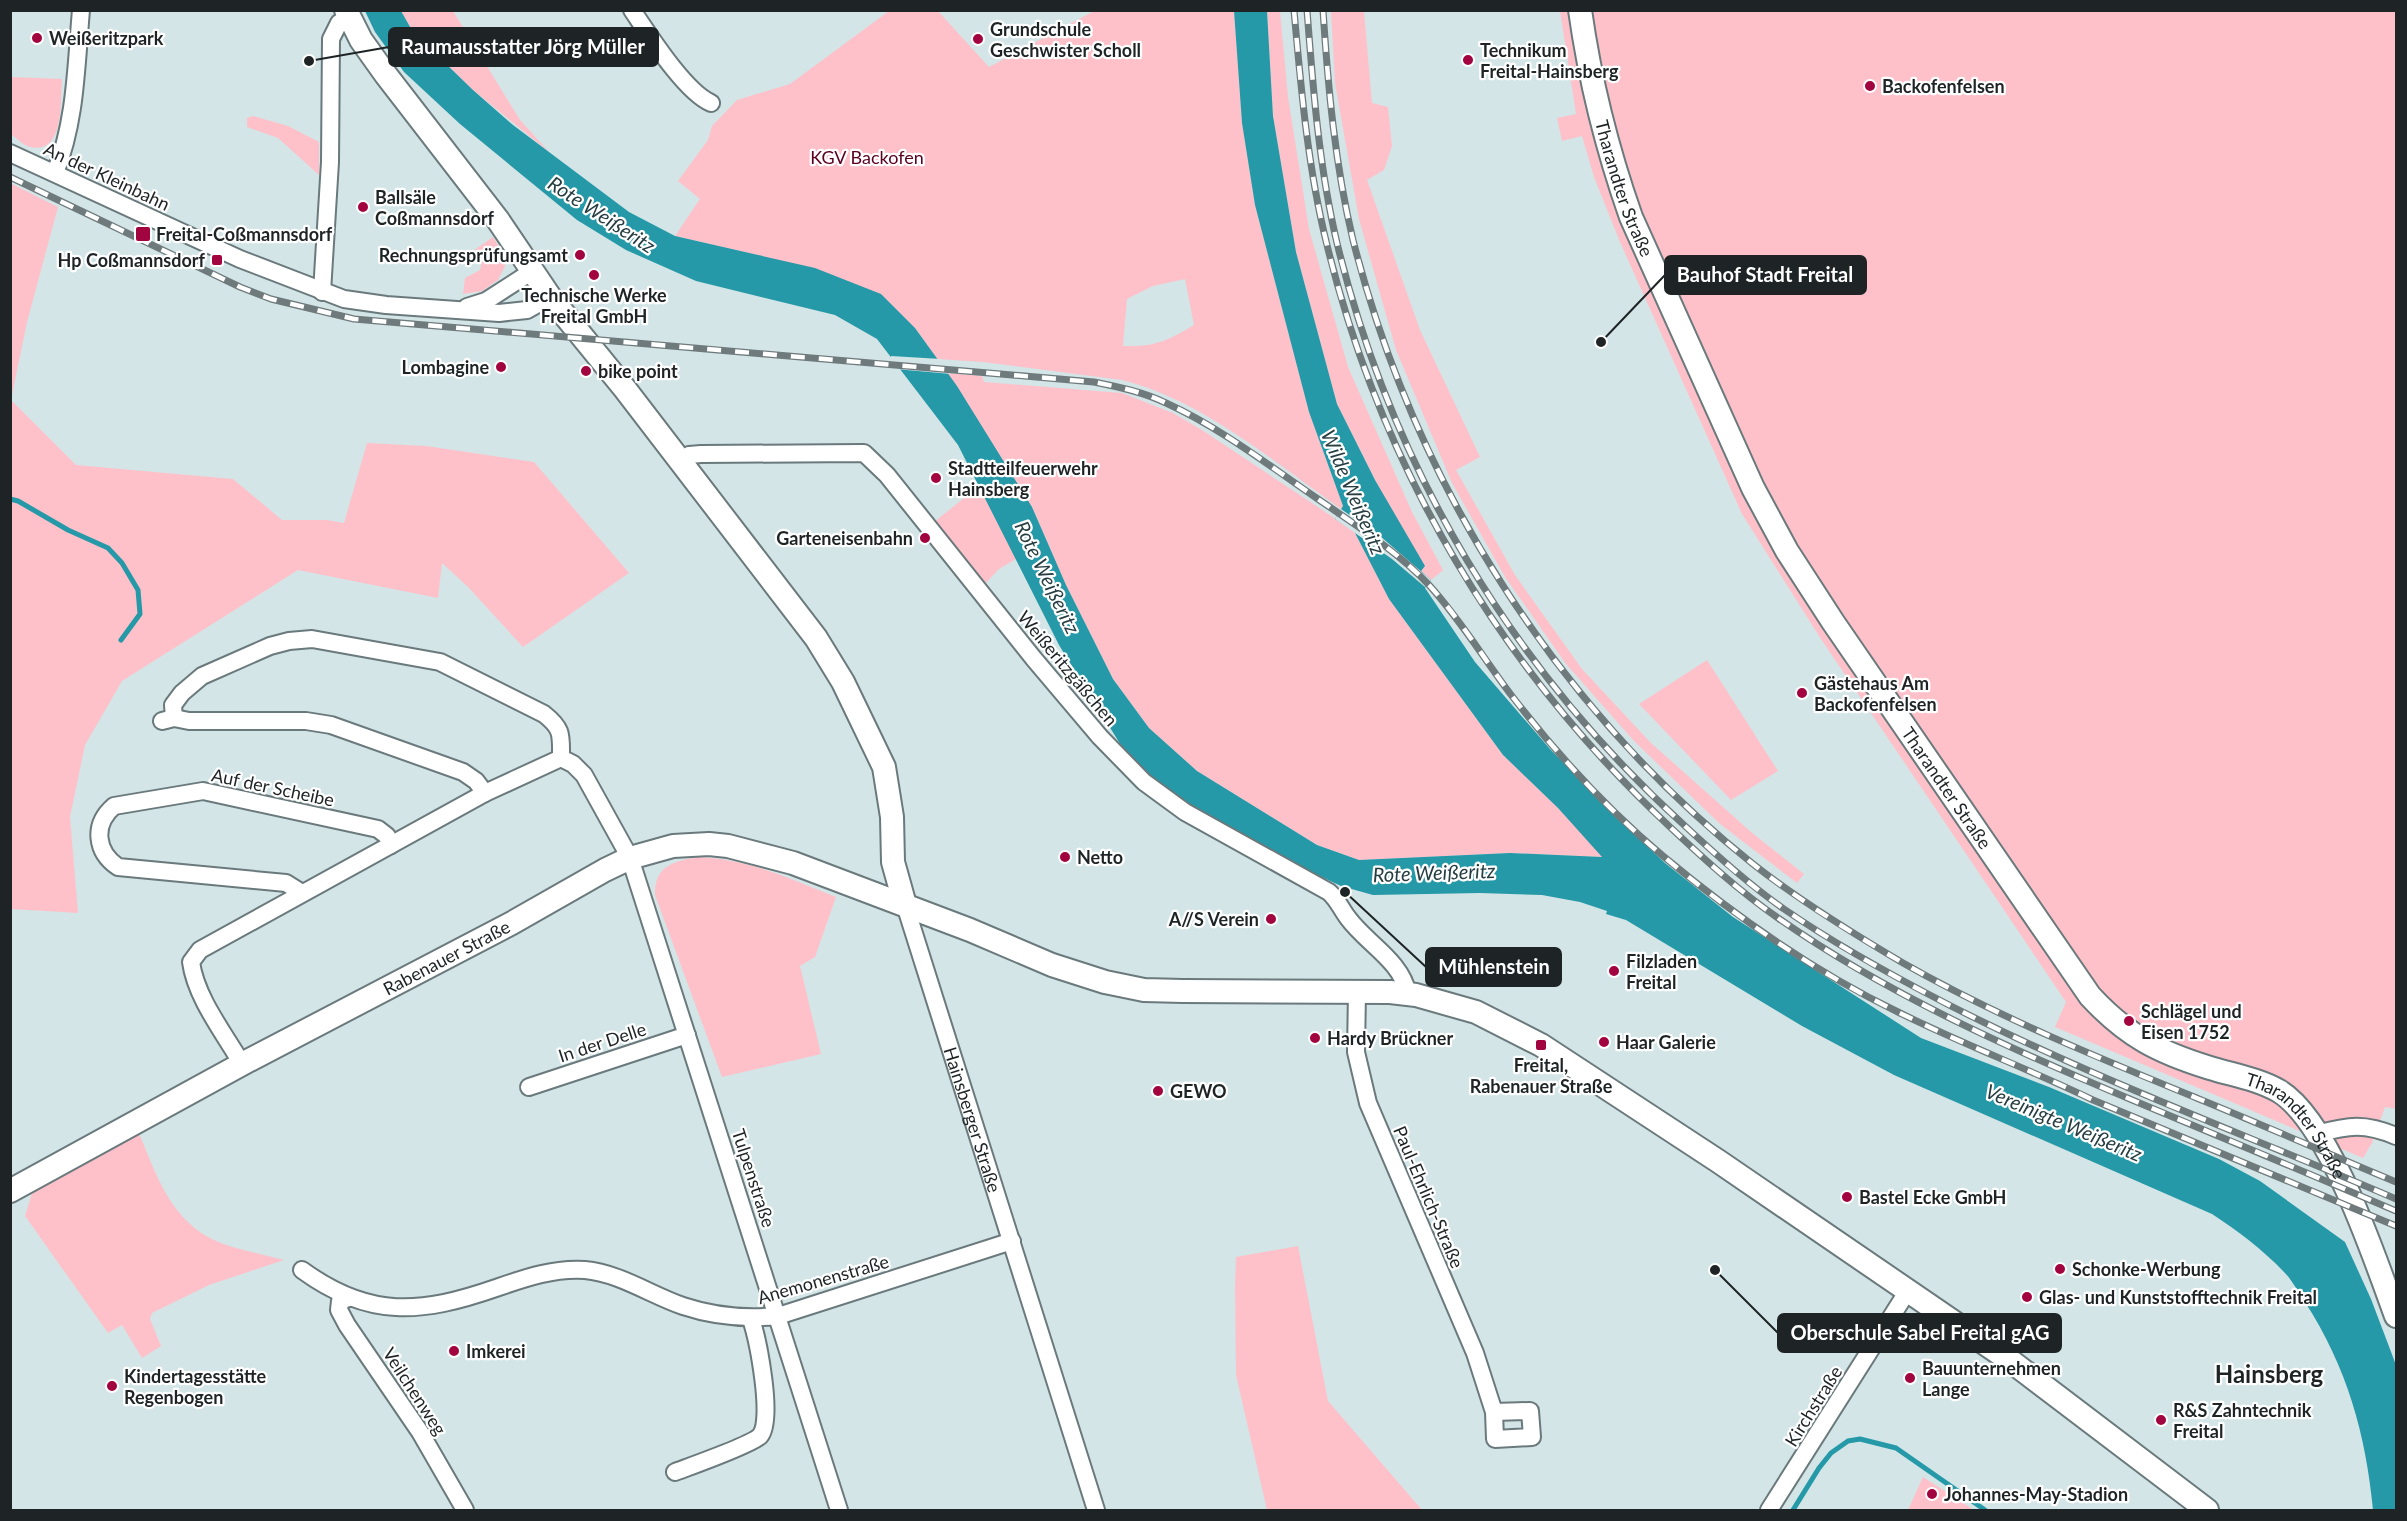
<svg xmlns="http://www.w3.org/2000/svg" width="2407" height="1521" font-family="Lato,sans-serif">
  <rect width="100%" height="100%" fill="#d3e5e7"/>
  <path fill="#ffc1c9" fill-rule="evenodd" d="M 401,11 L 453,11 L 520,120 L 549,152 L 473,90 L 413,32 Z
    M 889,11 L 938,11 L 989,67 L 1094,11 L 1234,11 L 1242,123 L 1255,205 L 1309,412 L 1343,506 L 1341,509 C 1272,461 1204,401 1122,380 L 983,362 L 937,359 L 915,328 L 748,253 L 675,236 L 700,199 L 678,181 L 708,140 L 712,126 L 737,100 L 790,84 ZM 1185,279 L 1194,325 C 1167,341 1155,347 1123,346 L 1127,299 L 1153,286 Z
    M 1267,11 L 1280,11 L 1288,97 L 1309,229 L 1348,367 L 1412,512 L 1443,570 L 1431,580 L 1421,571 L 1337,404 L 1296,252 L 1273,116 Z
    M 1331,11 L 1364,11 L 1372,103 L 1388,107 L 1392,146 L 1384,170 L 1367,180 L 1420,330 L 1480,457 L 1456,470 L 1515,575 L 1582,669 L 1651,743 L 1751,832 L 1804,874 L 1797,883 L 1720,824 L 1634,741 L 1566,664 L 1505,577 L 1452,483 L 1396,350 L 1359,219 L 1335,83 Z
    M 1560,11 L 2396,11 L 2396,1109 L 2385,1107 L 2372,1143 L 2363,1158 L 2055,1027 L 2066,1002 L 1821,639 L 1742,514 L 1620,242 L 1594,177 L 1582,136 L 1562,141 L 1557,118 L 1576,114 Z
    M 11,77 L 62,79 C 60,101 65,155 30,147 C 24,146 16,138 11,134 Z
    M 253,116 L 288,126 L 319,142 L 319,175 L 278,138 L 247,127 L 247,118 Z
    M 10,183 L 58,207 L 27,322 L 11,400 L 76,465 L 233,479 L 282,520 L 327,520 L 344,523 L 367,443 L 426,446 L 534,462 L 629,573 L 523,647 L 468,587 L 442,563 L 438,598 L 298,570 L 122,681 L 85,745 L 70,817 L 78,913 L 11,909 Z
    M 493,237 L 504,255 L 505,266 L 498,280 L 482,291 L 463,294 L 465,278 L 480,270 L 482,261 L 473,251 Z
    M 947,373 L 982,376 L 984,382 L 1122,393 L 1173,413 L 1202,430 L 1354,531 L 1389,599 L 1503,755 L 1558,808 L 1603,857 L 1510,853 L 1359,860 L 1317,845 L 1197,771 L 1149,728 L 1113,679 L 1066,585 L 1032,507 Z
    M 979,486 L 1016,559 L 999,569 L 984,585 L 934,522 Z
    M 1707,660 L 1778,771 L 1731,800 L 1639,704 Z
    M 699,857 C 751,860 788,878 836,897 L 815,957 L 800,966 L 821,1054 L 722,1077 L 655,895 C 654,865 675,861 699,857 Z
    M 139,1133 C 155,1172 169,1215 208,1237 C 230,1249 259,1253 284,1260 L 209,1285 L 152,1313 L 150,1319 L 161,1346 L 142,1358 L 122,1325 L 108,1333 L 25,1216 L 32,1193 Z
    M 1298,1246 L 1328,1401 L 1422,1510 L 1267,1510 L 1236,1375 L 1235,1287 L 1236,1257 Z
    M 1923,1477 L 1974,1510 L 1908,1510 Z"/>
  <path fill="#2599a8" d="M 365,11 L 401,11 L 413,32 L 473,90 L 513,125 L 629,212 L 675,236 L 815,268 L 881,294 L 915,328 L 957,386 L 1032,507 L 1066,585 L 1113,679 L 1149,728 L 1197,771 L 1317,845 L 1359,860 L 1510,853 L 1602,857 L 1558,808 L 1503,755 L 1389,599 L 1354,531 L 1335,519 L 1343,506 L 1309,412 L 1255,205 L 1242,123 L 1234,11 L 1267,11 L 1273,116 L 1296,252 L 1337,404 L 1375,480 L 1425,566 L 1421,571 L 1431,580 L 1425,588 L 1475,662 L 1550,749 L 1626,826 L 1665,863 L 1733,917 L 1921,1038 L 2049,1087 L 2219,1159 L 2260,1181 L 2345,1242 L 2371,1299 L 2396,1365 L 2396,1510 L 2373,1510 C 2366,1435 2347,1367 2305,1302 C 2298,1292 2292,1280 2284,1272 C 2262,1249 2238,1231 2212,1214 L 1894,1075 L 1802,1026 L 1626,920 L 1606,914 L 1607,911 L 1580,902 L 1542,895 L 1480,893 L 1373,895 L 1341,886 L 1272,854 L 1211,822 L 1145,773 L 1122,747 L 1059,645 L 958,445 L 877,339 L 835,315 L 696,281 L 626,250 L 577,220 L 460,124 L 404,72 L 375,32 Z"/>
  <path fill="#d3e5e7" d="M 891,356 L 941,359 L 951,374 L 895,369 L 891,361 Z
    M 1341,509 L 1380,536 L 1431,580 L 1425,587 L 1392,559 L 1335,519 Z"/>
  <g fill="none" stroke-linecap="round" stroke-linejoin="round">
    <path stroke="#2599a8" stroke-width="5" d="M 10,499 L 18,501 L 68,530 L 108,548 L 122,563 L 138,590 L 140,614 L 121,640
      M 1793,1510 L 1819,1468 L 1831,1453 L 1848,1441 L 1860,1439 L 1896,1448 L 1985,1510"/>
    <defs>
      <g id="street">
        <path d="M 632,10 C 649,35 685,92 711,103"/>
        <path d="M 10,153 L 240,259 L 344,299 L 386,305 L 499,313 L 527,310 L 550,297"/>
        <path d="M 55,173 C 76,121 76,66 81,10"/>
        <path d="M 322,292 L 330,162 L 331,39 L 339,23 L 349,18"/>
        <path d="M 467,307 L 486,301 L 531,272"/>
        <path d="M 679,461 L 689,455 L 701,454 L 864,453 L 887,475 L 1034,659 L 1100,737 L 1144,782 L 1185,812 L 1329,892 C 1338,900 1341,909 1348,918 C 1367,944 1401,960 1408,994"/>
        <path d="M 174,718 L 173,705 L 182,693 L 202,676 L 270,646 L 289,641 L 312,639 L 440,662 L 544,714 C 563,729 561,735 561,758"/>
        <path d="M 162,721 L 174,718 L 189,721 L 306,721 L 331,725 L 463,772 L 476,781 L 485,793"/>
        <path d="M 302,893 L 286,883 L 118,867 C 96,852 92,825 114,806 L 203,791 L 378,829 L 387,836 L 391,845"/>
        <path id="s1" d="M 905,905 L 1096,1510"/>
        <path d="M 1357,991 L 1356,1052 L 1368,1103 L 1475,1353 L 1494,1412 L 1495,1439 L 1532,1437 L 1530,1411 L 1494,1412"/>
        <path d="M 242,1064 C 224,1033 196,998 191,962 L 200,950 L 485,793 L 561,758 L 573,764 L 584,775 L 630,858 L 839,1510"/>
        <path d="M 529,1087 L 687,1035"/>
        <path d="M 2317,1134 C 2349,1125 2365,1123 2396,1136"/>
        <path d="M 302,1270 C 369,1319 421,1314 496,1288 C 525,1278 553,1268 585,1270 C 619,1273 651,1295 683,1306 C 713,1316 747,1319 778,1316 L 1012,1241"/>
        <path d="M 349,1298 L 340,1301 L 339,1310 L 347,1325 L 420,1432 L 465,1510"/>
        <path d="M 675,1472 C 691,1466 751,1445 760,1436 C 774,1420 758,1340 751,1319"/>
        <path d="M 1769,1510 L 1907,1292"/>
      </g>
      <g id="secondary">
        <path d="M 346,10 L 361,40 L 386,75 L 498,220 L 550,297 L 625,389 L 816,638 L 843,682 L 884,767 L 892,817 L 893,862 L 905,905"/>
        <path id="s2" d="M 1580,10 C 1590,81 1607,149 1631,217 L 1753,488 L 1787,551 L 1833,622 L 2090,996 C 2127,1036 2158,1052 2210,1068 C 2233,1075 2258,1079 2279,1091 C 2330,1122 2375,1259 2396,1316"/>
        <path id="s3" d="M 10,1191 L 242,1064 L 512,923 L 605,870 L 630,858 L 673,846 L 709,844 L 728,846 L 793,863 L 970,930 L 1052,965 L 1105,982 L 1144,990 L 1183,991 L 1390,992 L 1416,995 L 1476,1012 L 1541,1045 L 1718,1161 L 2012,1362 L 2207,1510"/>
      </g>
    </defs>
    <use href="#street" stroke="#6a797c" stroke-width="20"/>
    <use href="#secondary" stroke="#6a797c" stroke-width="26"/>
    <use href="#street" stroke="#fff" stroke-width="16"/>
    <use href="#secondary" stroke="#fff" stroke-width="22"/>
    <defs>
      <path id="rail" d="M 1294,10 C 1301,89 1308,169 1327,245 C 1382,470 1502,670 1670,827 C 1704,859 1739,891 1778,918 C 1888,995 2013,1050 2137,1102 C 2224,1138 2310,1174 2396,1211
        M 1307,10 C 1313,88 1319,167 1337,243 C 1392,468 1513,670 1684,825 C 1716,855 1748,884 1784,909 C 1836,945 1893,976 1949,1005 C 2094,1079 2247,1135 2396,1199
        M 1323,10 C 1328,87 1335,165 1353,240 C 1415,484 1556,707 1753,864 C 1800,901 1852,933 1903,963 C 1998,1017 2099,1058 2199,1099 C 2265,1126 2331,1155 2396,1182
        M 10,177 L 240,287 L 271,299 L 354,319 L 1094,382 C 1119,387 1143,392 1166,403 C 1219,427 1267,464 1315,497 C 1354,524 1396,550 1429,585 C 1460,619 1484,659 1512,696 C 1556,753 1607,809 1663,856 C 1735,916 1813,971 1898,1012 C 1962,1044 2029,1069 2093,1100 L 2396,1226"/>
    </defs>
    <use href="#rail" stroke="#6f7a7c" stroke-width="7"/>
    <use href="#rail" stroke="#fff" stroke-width="4.5" stroke-dasharray="14" stroke-linecap="butt"/>
  </g>
  <g fill="#a1043f" stroke="#fff" stroke-width="2">
    <circle cx="37" cy="38" r="6"/>
    <circle cx="978" cy="39" r="6"/>
    <circle cx="1468" cy="60" r="6"/>
    <circle cx="1870" cy="86" r="6"/>
    <circle cx="363" cy="207" r="6"/>
    <rect x="135" y="226" width="16" height="16" rx="3"/>
    <circle cx="580" cy="255" r="6"/>
    <rect x="211" y="254" width="12" height="12" rx="3"/>
    <circle cx="594" cy="275" r="6"/>
    <circle cx="501" cy="367" r="6"/>
    <circle cx="586" cy="371" r="6"/>
    <circle cx="936" cy="478" r="6"/>
    <circle cx="925" cy="538" r="6"/>
    <circle cx="1802" cy="693" r="6"/>
    <circle cx="1065" cy="857" r="6"/>
    <circle cx="1271" cy="919" r="6"/>
    <circle cx="1614" cy="971" r="6"/>
    <circle cx="2129" cy="1021" r="6"/>
    <circle cx="1315" cy="1038" r="6"/>
    <circle cx="1604" cy="1042" r="6"/>
    <rect x="1535" y="1039" width="12" height="12" rx="3"/>
    <circle cx="1158" cy="1091" r="6"/>
    <circle cx="1847" cy="1197" r="6"/>
    <circle cx="2060" cy="1269" r="6"/>
    <circle cx="2027" cy="1297" r="6"/>
    <circle cx="454" cy="1351" r="6"/>
    <circle cx="1910" cy="1378" r="6"/>
    <circle cx="112" cy="1386" r="6"/>
    <circle cx="2161" cy="1420" r="6"/>
    <circle cx="1932" cy="1494" r="6"/>
  </g>
  <g text-anchor="middle" dominant-baseline="central" stroke-width="4.5" stroke-linejoin="round" paint-order="stroke">
    <g font-size="18" font-weight="bold" fill="#1e2425" stroke="#fff" text-anchor="start">
      <text x="990" y="29">Grundschule<tspan x="990" dy="21">Geschwister Scholl</tspan></text>
      <text x="49" y="38">Weißeritzpark</text>
      <text x="1480" y="50">Technikum<tspan x="1480" dy="21">Freital-Hainsberg</tspan></text>
      <text x="1882" y="86">Backofenfelsen</text>
      <text x="375" y="197">Ballsäle<tspan x="375" dy="21">Coßmannsdorf</tspan></text>
      <text x="156" y="234">Freital-Coßmannsdorf</text>
      <text x="568" y="255" text-anchor="end">Rechnungsprüfungsamt</text>
      <text x="205" y="260" text-anchor="end">Hp Coßmannsdorf</text>
      <text x="594" y="295" text-anchor="middle">Technische Werke<tspan x="594" dy="21">Freital GmbH</tspan></text>
      <text x="489" y="367" text-anchor="end">Lombagine</text>
      <text x="598" y="371">bike point</text>
      <text x="948" y="468">Stadtteilfeuerwehr<tspan x="948" dy="21">Hainsberg</tspan></text>
      <text x="913" y="538" text-anchor="end">Garteneisenbahn</text>
      <text x="1814" y="683">Gästehaus Am<tspan x="1814" dy="21">Backofenfelsen</tspan></text>
      <text x="1077" y="857">Netto</text>
      <text x="1259" y="919" text-anchor="end">A//S Verein</text>
      <text x="1626" y="961">Filzladen<tspan x="1626" dy="21">Freital</tspan></text>
      <text x="2141" y="1011">Schlägel und<tspan x="2141" dy="21">Eisen 1752</tspan></text>
      <text x="1327" y="1038">Hardy Brückner</text>
      <text x="1616" y="1042">Haar Galerie</text>
      <text x="1541" y="1065" text-anchor="middle">Freital,<tspan x="1541" dy="21">Rabenauer Straße</tspan></text>
      <text x="1170" y="1091">GEWO</text>
      <text x="1859" y="1197">Bastel Ecke GmbH</text>
      <text x="2072" y="1269">Schonke-Werbung</text>
      <text x="2039" y="1297">Glas- und Kunststofftechnik Freital</text>
      <text x="466" y="1351">Imkerei</text>
      <text x="1922" y="1368">Bauunternehmen<tspan x="1922" dy="21">Lange</tspan></text>
      <text x="124" y="1376">Kindertagesstätte<tspan x="124" dy="21">Regenbogen</tspan></text>
      <text x="2173" y="1410">R&amp;S Zahntechnik<tspan x="2173" dy="21">Freital</tspan></text>
      <text x="1944" y="1494">Johannes-May-Stadion</text>
    </g>
    <g font-size="18" fill="#5c0020" stroke="#fff">
      <text x="867" y="157">KGV Backofen</text>
    </g>
    <g font-size="18" fill="#1e2425" stroke="#fff">
      <text transform="translate(107 176) rotate(25)">An der Kleinbahn</text>
      <text stroke="none"><textPath href="#s2" startOffset="184">Tharandter Straße</textPath></text>
      <text transform="translate(1068 668) rotate(50)">Weißeritzgäßchen</text>
      <text transform="translate(273 787) rotate(12)">Auf der Scheibe</text>
      <text stroke="none"><textPath href="#s2" startOffset="868">Tharandter Straße</textPath></text>
      <text stroke="none"><textPath href="#s3" startOffset="495">Rabenauer Straße</textPath></text>
      <text transform="translate(602 1042) rotate(-18)">In der Delle</text>
      <text stroke="none"><textPath href="#s1" startOffset="225">Hainsberger Straße</textPath></text>
      <text stroke="none"><textPath href="#s2" startOffset="1372">Tharandter Straße</textPath></text>
      <text transform="translate(754 1178) rotate(72)">Tulpenstraße</text>
      <text transform="translate(1429 1197) rotate(67)">Paul-Ehrlich-Straße</text>
      <text transform="translate(823 1279) rotate(-16)">Anemonenstraße</text>
      <text transform="translate(415 1391) rotate(57)">Veilchenweg</text>
      <text transform="translate(1813 1406) rotate(-58)">Kirchstraße</text>
    </g>
    <g font-size="20" font-style="italic" fill="#263e42" stroke="#fff">
      <text transform="translate(602 214) rotate(33)">Rote Weißeritz</text>
      <text transform="translate(1354 492) rotate(67)">Wilde Weißeritz</text>
      <text transform="translate(1048 577) rotate(64)">Rote Weißeritz</text>
      <text transform="translate(1434 872) rotate(-2)">Rote Weißeritz</text>
      <text transform="translate(2064 1122) rotate(23)">Vereinigte Weißeritz</text>
    </g>
    <g font-size="24" font-weight="bold" fill="#1e2425" stroke="#fff">
      <text x="2269" y="1373">Hainsberg</text>
    </g>
  </g>
  <path fill="none" stroke="#1e2425" stroke-width="2" d="M309 61L389 47M1601 342L1665 275M1345 892L1426 967M1715 1270L1778 1333"/>
  <g fill="#1e2425" stroke="#fff" stroke-width="2">
    <circle cx="309" cy="61" r="6"/>
    <circle cx="1601" cy="342" r="6"/>
    <circle cx="1345" cy="892" r="6"/>
    <circle cx="1715" cy="1270" r="6"/>
  </g>
  <g fill="#1e2425" stroke="#1e2425" stroke-width="2">
    <rect x="389" y="28" width="269" height="38" rx="6"/>
    <rect x="1665" y="256" width="201" height="38" rx="6"/>
    <rect x="1426" y="948" width="135" height="38" rx="6"/>
    <rect x="1778" y="1314" width="283" height="38" rx="6"/>
  </g>
  <g font-size="20" text-anchor="middle" font-weight="bold" fill="#fff">
    <text x="523" y="54">Raumausstatter Jörg Müller</text>
    <text x="1765" y="282">Bauhof Stadt Freital</text>
    <text x="1494" y="974">Mühlenstein</text>
    <text x="1920" y="1340">Oberschule Sabel Freital gAG</text>
  </g>
  <rect width="2407" height="1521" fill="none" stroke="#1e2425" stroke-width="24"/>
</svg>
